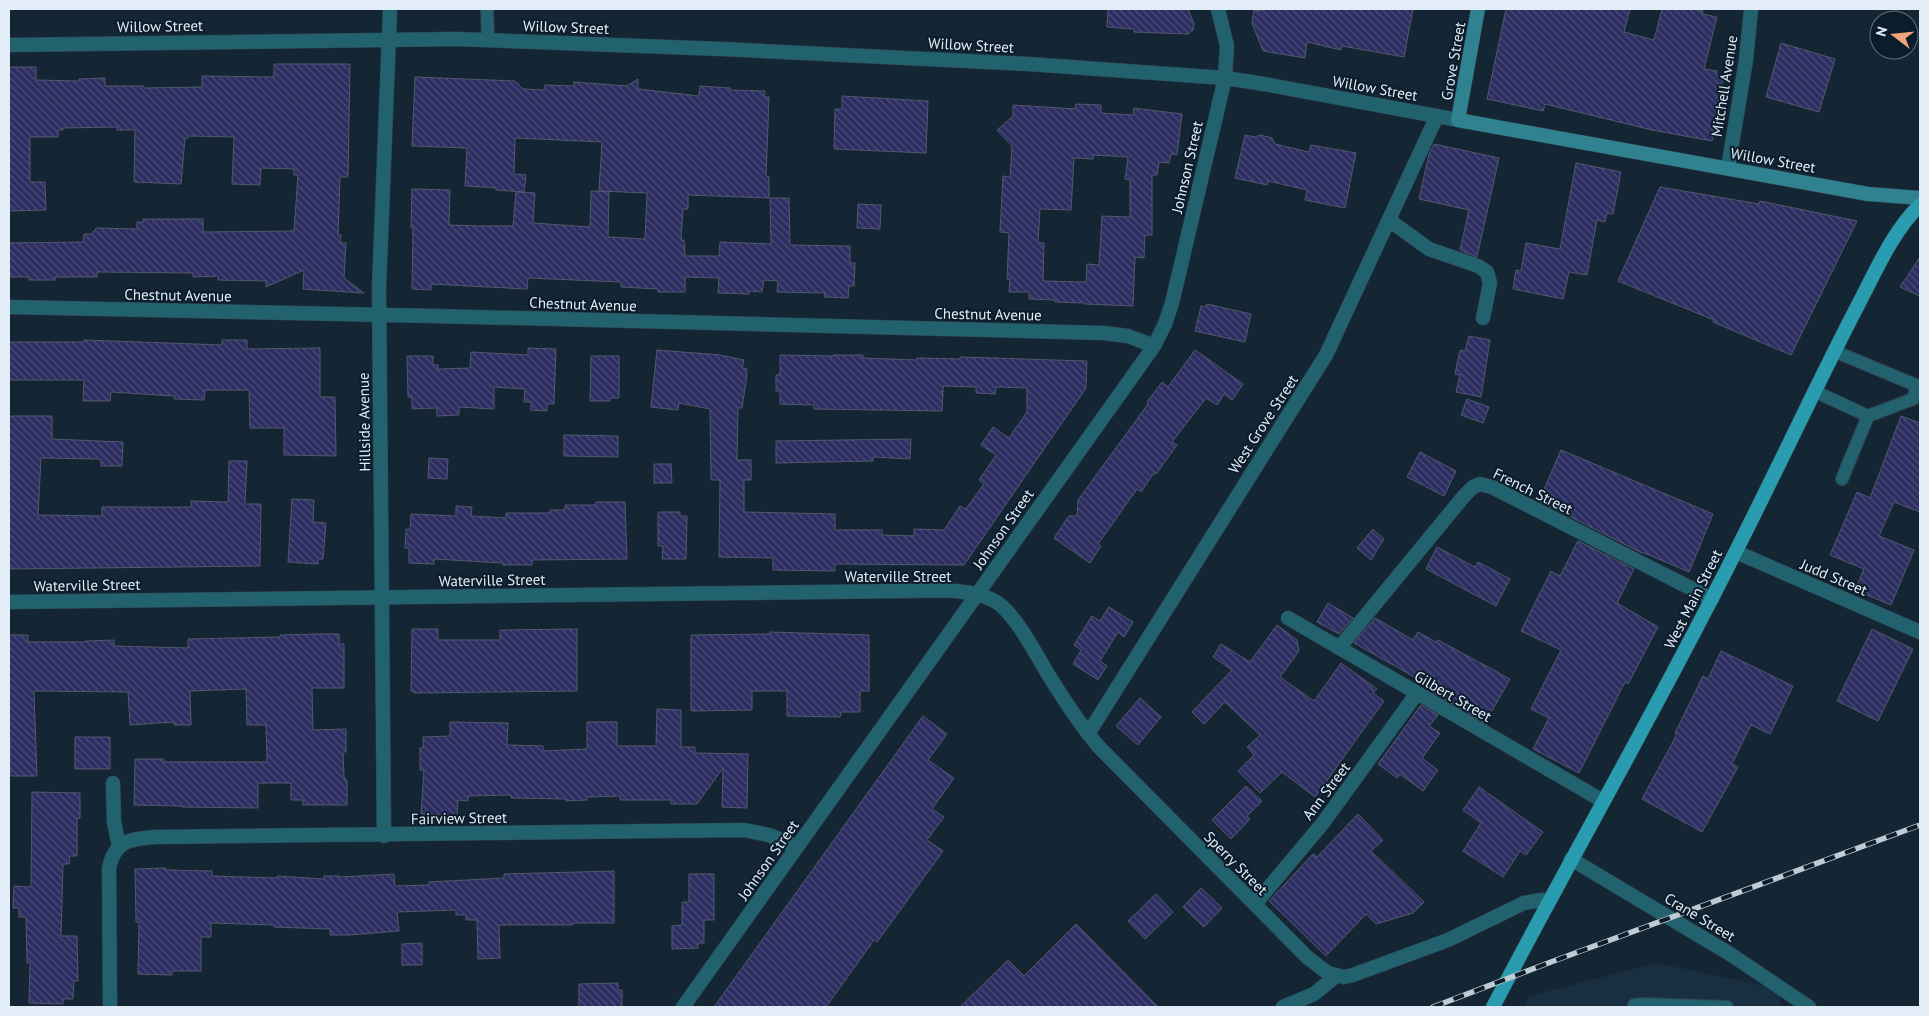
<svg xmlns="http://www.w3.org/2000/svg" width="1929" height="1016" font-family="'PT Sans',sans-serif">
  <defs>
    <pattern id="building-back-hatch" width="6" height="6" patternUnits="userSpaceOnUse" patternTransform="scale(1.25)"><rect width="6" height="6" fill="#2c2e61"/><path d="M-1 5l2 2M0 0l6 6M5-1l2 2" fill="none" stroke="#4a4d78"/></pattern>
  </defs>
  <rect width="100%" height="100%" fill="#142634"/>
  <path fill="#182f42" d="M 1657,963 L 1780,989 L 1780,1007 L 1525,1007 L 1529,996 Z"/>
  <path fill="url(#building-back-hatch)" stroke="#54576d" fill-rule="evenodd" d="M 1108,9 L 1188,9 L 1194,24 L 1193,30 L 1188,34 L 1134,32 L 1134,29 L 1107,27 Z
    M 1261,9 L 1413,9 L 1404,57 L 1342,46 L 1341,50 L 1307,42 L 1305,58 L 1263,51 L 1252,23 L 1254,10 L 1260,11 Z
    M 1506,9 L 1630,9 L 1624,32 L 1654,40 L 1662,9 L 1693,9 L 1703,11 L 1702,14 L 1717,17 L 1704,69 L 1717,71 L 1716,75 L 1723,77 L 1712,141 L 1652,130 L 1545,104 L 1543,111 L 1487,99 Z
    M 1781,43 L 1835,59 L 1819,112 L 1766,97 Z
    M 274,64 L 350,64 L 348,177 L 340,177 L 338,235 L 341,235 L 340,243 L 346,243 L 344,278 L 364,293 L 303,289 L 304,270 L 266,287 L 266,281 L 218,280 L 218,276 L 193,277 L 193,273 L 97,272 L 97,277 L 55,277 L 55,280 L 29,280 L 29,277 L 9,277 L 9,243 L 83,242 L 84,234 L 92,234 L 96,228 L 137,229 L 137,222 L 143,222 L 143,219 L 203,219 L 203,232 L 294,231 L 298,175 L 294,175 L 294,169 L 261,168 L 260,185 L 232,184 L 234,137 L 188,136 L 188,138 L 185,138 L 181,184 L 134,182 L 135,130 L 117,130 L 117,127 L 63,128 L 63,130 L 58,130 L 58,137 L 30,137 L 30,182 L 45,182 L 46,210 L 9,211 L 9,67 L 36,67 L 36,80 L 79,81 L 79,79 L 105,78 L 105,86 L 144,86 L 144,88 L 202,87 L 202,76 L 274,77 Z
    M 415,77 L 515,81 L 523,89 L 545,90 L 545,85 L 574,86 L 574,82 L 627,86 L 638,79 L 638,89 L 699,96 L 700,86 L 730,88 L 730,90 L 765,91 L 764,97 L 769,97 L 766,176 L 769,177 L 769,198 L 688,195 L 688,209 L 683,209 L 681,240 L 684,240 L 685,256 L 719,256 L 720,242 L 771,244 L 770,198 L 789,198 L 790,245 L 850,246 L 850,263 L 855,263 L 854,286 L 849,286 L 848,298 L 824,297 L 825,293 L 777,292 L 778,281 L 764,280 L 762,292 L 749,291 L 749,294 L 718,293 L 719,278 L 685,277 L 685,292 L 658,292 L 658,289 L 621,287 L 621,282 L 528,278 L 527,289 L 431,284 L 431,290 L 412,289 L 413,228 L 411,227 L 412,189 L 450,190 L 449,225 L 481,226 L 513,226 L 516,192 L 535,193 L 533,223 L 590,227 L 591,191 L 609,192 L 608,237 L 645,239 L 647,193 L 599,191 L 602,142 L 515,138 L 514,174 L 526,175 L 524,192 L 496,190 L 496,188 L 465,186 L 467,148 L 412,146 Z
    M 842,96 L 928,101 L 926,153 L 834,149 L 835,109 L 842,109 Z
    M 1076,104 L 1101,105 L 1101,113 L 1133,115 L 1134,108 L 1182,114 L 1177,155 L 1171,154 L 1169,163 L 1159,162 L 1157,175 L 1152,175 L 1152,235 L 1145,235 L 1144,258 L 1135,257 L 1133,306 L 1085,304 L 1085,303 L 1055,302 L 1055,300 L 1029,299 L 1029,292 L 1009,292 L 1010,279 L 1007,279 L 1009,233 L 1000,232 L 1003,176 L 1010,177 L 1012,146 L 997,130 L 1013,116 L 1013,105 L 1075,109 ZM 1093,155 L 1128,157 L 1125,179 L 1130,180 L 1130,217 L 1102,216 L 1099,265 L 1087,264 L 1086,282 L 1043,281 L 1044,243 L 1038,243 L 1040,209 L 1071,210 L 1074,158 L 1093,159 Z
    M 1245,135 L 1255,137 L 1260,135 L 1272,138 L 1275,144 L 1309,152 L 1311,145 L 1356,153 L 1345,208 L 1305,200 L 1307,190 L 1268,181 L 1267,185 L 1235,178 Z
    M 1434,144 L 1499,158 L 1477,257 L 1460,250 L 1469,210 L 1419,199 L 1429,154 Z
    M 1576,163 L 1621,172 L 1613,214 L 1607,213 L 1605,222 L 1597,220 L 1587,275 L 1569,272 L 1563,299 L 1513,289 L 1516,270 L 1521,271 L 1526,243 L 1560,249 Z
    M 1660,187 L 1759,204 L 1760,201 L 1857,221 L 1791,355 L 1713,322 L 1714,320 L 1618,281 Z
    M 858,204 L 881,205 L 880,229 L 857,228 Z
    M 1920,257 L 1920,296 L 1900,287 Z
    M 1207,304 L 1251,314 L 1245,342 L 1195,331 L 1201,306 L 1206,307 Z
    M 1469,336 L 1490,340 L 1481,397 L 1456,392 L 1460,375 L 1455,374 L 1460,350 L 1465,351 Z
    M 84,340 L 222,345 L 222,340 L 247,340 L 247,349 L 320,348 L 320,397 L 335,397 L 336,456 L 284,455 L 284,428 L 250,428 L 249,390 L 205,390 L 204,400 L 174,399 L 175,396 L 111,392 L 110,401 L 83,401 L 84,380 L 9,380 L 9,342 L 84,342 Z
    M 528,348 L 556,349 L 554,404 L 547,404 L 547,411 L 531,410 L 531,402 L 524,402 L 525,389 L 494,387 L 494,409 L 459,407 L 459,415 L 437,416 L 437,408 L 412,409 L 412,397 L 408,397 L 407,356 L 433,356 L 433,365 L 438,365 L 438,369 L 470,368 L 471,352 L 528,355 Z
    M 657,350 L 720,355 L 744,360 L 742,368 L 747,369 L 746,375 L 747,375 L 742,408 L 738,408 L 737,460 L 751,460 L 751,480 L 744,480 L 744,512 L 835,514 L 835,530 L 882,530 L 882,535 L 914,536 L 914,529 L 944,530 L 960,506 L 966,509 L 984,484 L 979,480 L 996,455 L 981,445 L 993,427 L 1009,438 L 1027,412 L 1027,388 L 996,387 L 995,394 L 976,393 L 976,387 L 943,386 L 943,392 L 941,391 L 943,393 L 942,411 L 814,409 L 814,405 L 780,404 L 780,391 L 776,391 L 776,375 L 780,374 L 780,355 L 833,356 L 833,355 L 863,355 L 863,358 L 917,360 L 917,358 L 960,359 L 960,357 L 1087,361 L 1086,388 L 964,565 L 835,564 L 835,571 L 773,570 L 773,558 L 719,557 L 720,480 L 711,480 L 710,409 L 679,403 L 678,410 L 651,407 Z
    M 1195,350 L 1243,384 L 1232,400 L 1224,394 L 1217,405 L 1206,398 L 1172,442 L 1177,445 L 1156,474 L 1154,473 L 1141,492 L 1137,489 L 1098,544 L 1101,546 L 1090,563 L 1054,538 L 1069,516 L 1077,516 L 1078,500 L 1148,404 L 1147,402 L 1162,382 L 1168,387 Z
    M 591,356 L 619,356 L 619,398 L 610,398 L 610,401 L 590,401 Z
    M 1467,399 L 1489,407 L 1483,423 L 1461,415 Z
    M 9,416 L 52,416 L 52,439 L 123,442 L 122,466 L 101,466 L 101,459 L 41,458 L 38,515 L 102,516 L 102,507 L 191,507 L 191,501 L 228,502 L 229,461 L 247,461 L 245,504 L 261,504 L 260,566 L 9,569 Z
    M 1901,416 L 1920,423 L 1920,512 L 1894,502 L 1879,536 L 1914,550 L 1891,605 L 1855,590 L 1864,569 L 1830,555 L 1857,492 L 1870,498 Z
    M 564,435 L 618,436 L 618,457 L 564,456 Z
    M 911,439 L 910,459 L 873,457 L 873,461 L 776,463 L 776,441 Z
    M 1561,450 L 1713,514 L 1689,572 L 1642,552 L 1642,553 L 1539,501 Z
    M 1420,452 L 1456,471 L 1444,496 L 1407,477 Z
    M 429,458 L 448,459 L 447,479 L 428,478 Z
    M 654,464 L 671,464 L 672,483 L 654,483 Z
    M 292,499 L 314,500 L 313,522 L 326,523 L 323,559 L 318,559 L 318,564 L 288,562 Z
    M 596,502 L 625,502 L 627,559 L 532,560 L 532,565 L 503,565 L 503,563 L 434,559 L 434,564 L 409,563 L 409,548 L 405,548 L 406,529 L 410,530 L 411,514 L 456,516 L 456,506 L 472,507 L 471,516 L 506,518 L 506,513 L 550,513 L 550,510 L 565,510 L 565,505 L 596,505 Z
    M 658,512 L 680,512 L 680,516 L 687,516 L 686,559 L 662,559 L 663,546 L 658,546 Z
    M 1373,529 L 1384,539 L 1371,560 L 1357,548 Z
    M 1578,541 L 1634,569 L 1617,603 L 1658,627 L 1628,684 L 1625,682 L 1579,773 L 1533,749 L 1549,718 L 1531,709 L 1561,650 L 1521,631 L 1551,571 L 1560,576 Z
    M 1437,547 L 1475,567 L 1478,562 L 1510,579 L 1496,606 L 1426,569 Z
    M 1328,603 L 1353,618 L 1339,634 L 1317,622 Z
    M 1109,607 L 1133,622 L 1124,637 L 1118,632 L 1100,661 L 1107,666 L 1098,680 L 1073,664 L 1081,650 L 1074,645 L 1092,616 L 1100,621 Z
    M 1375,618 L 1413,640 L 1418,632 L 1436,642 L 1438,640 L 1510,679 L 1485,723 L 1431,691 L 1434,688 L 1354,643 Z
    M 1277,625 L 1297,640 L 1299,651 L 1280,677 L 1314,701 L 1341,663 L 1377,689 L 1373,693 L 1384,701 L 1315,797 L 1282,772 L 1260,793 L 1238,771 L 1254,755 L 1247,747 L 1260,735 L 1225,702 L 1204,724 L 1192,712 L 1232,670 L 1213,657 L 1221,644 L 1250,662 Z
    M 412,629 L 438,629 L 438,640 L 500,640 L 500,630 L 577,629 L 577,691 L 414,693 L 414,691 L 411,691 Z
    M 1872,629 L 1913,649 L 1878,721 L 1837,701 Z
    M 770,632 L 869,635 L 869,691 L 860,691 L 860,712 L 841,712 L 840,717 L 787,716 L 787,691 L 752,691 L 752,710 L 691,711 L 691,635 L 770,634 Z
    M 319,634 L 339,634 L 339,644 L 344,644 L 344,688 L 312,688 L 313,730 L 346,729 L 346,752 L 343,752 L 344,777 L 347,781 L 347,805 L 303,805 L 303,800 L 291,800 L 291,783 L 258,783 L 258,808 L 182,807 L 182,806 L 134,805 L 135,759 L 164,759 L 164,762 L 267,762 L 266,725 L 247,725 L 246,689 L 190,691 L 191,725 L 174,725 L 174,722 L 130,725 L 128,692 L 34,691 L 37,776 L 10,776 L 9,635 L 28,635 L 28,642 L 85,642 L 85,641 L 114,640 L 114,646 L 188,648 L 188,639 L 280,637 L 280,635 Z
    M 1721,651 L 1793,686 L 1770,734 L 1751,725 L 1732,764 L 1738,767 L 1702,832 L 1642,799 L 1677,734 L 1675,733 L 1703,676 L 1708,679 Z
    M 1140,698 L 1161,717 L 1138,745 L 1116,726 Z
    M 1421,705 L 1438,715 L 1429,726 L 1440,733 L 1422,758 L 1438,770 L 1423,791 L 1400,774 L 1397,778 L 1378,764 Z
    M 657,709 L 681,710 L 681,747 L 695,747 L 695,753 L 748,754 L 747,808 L 722,807 L 723,768 L 697,804 L 671,804 L 671,800 L 620,800 L 620,796 L 587,797 L 587,800 L 566,801 L 566,799 L 511,798 L 511,795 L 468,796 L 468,801 L 458,800 L 457,816 L 421,814 L 424,770 L 420,770 L 420,748 L 423,748 L 423,737 L 450,736 L 450,722 L 508,723 L 507,745 L 543,746 L 543,751 L 587,749 L 587,722 L 617,722 L 617,746 L 656,746 Z
    M 923,716 L 947,734 L 928,760 L 954,778 L 932,809 L 944,817 L 927,840 L 943,851 L 877,942 L 874,940 L 826,1007 L 714,1007 Z
    M 75,737 L 110,737 L 110,769 L 75,769 Z
    M 1246,786 L 1262,801 L 1247,816 L 1250,819 L 1231,839 L 1212,820 Z
    M 1479,787 L 1543,832 L 1526,855 L 1520,851 L 1503,877 L 1463,851 L 1481,823 L 1463,810 Z
    M 32,792 L 80,793 L 80,818 L 77,818 L 77,856 L 70,856 L 69,864 L 63,864 L 61,936 L 77,936 L 78,981 L 74,981 L 73,999 L 63,999 L 63,1004 L 29,1003 L 30,963 L 27,963 L 26,917 L 19,917 L 19,908 L 13,908 L 14,886 L 31,887 Z
    M 1358,814 L 1383,840 L 1371,851 L 1424,902 L 1413,913 L 1376,924 L 1366,914 L 1326,956 L 1269,901 L 1313,854 L 1317,857 Z
    M 165,868 L 166,870 L 212,871 L 212,876 L 277,878 L 277,876 L 324,879 L 324,876 L 340,876 L 340,877 L 394,874 L 395,886 L 429,885 L 429,882 L 504,878 L 504,874 L 614,871 L 614,923 L 573,923 L 573,925 L 499,925 L 500,958 L 478,959 L 477,920 L 466,920 L 466,915 L 456,915 L 456,910 L 397,912 L 399,931 L 349,935 L 330,935 L 330,929 L 274,927 L 274,925 L 211,923 L 211,937 L 201,937 L 201,971 L 172,971 L 172,975 L 138,974 L 139,922 L 136,922 L 135,869 Z
    M 689,874 L 714,874 L 714,920 L 704,920 L 704,943 L 698,943 L 698,948 L 672,949 L 672,926 L 682,925 L 682,902 L 689,902 Z
    M 1201,888 L 1222,908 L 1204,927 L 1183,907 Z
    M 1156,894 L 1173,912 L 1145,939 L 1128,921 Z
    M 1076,924 L 1158,1007 L 960,1007 L 1008,960 L 1024,976 Z
    M 422,943 L 422,965 L 402,965 L 402,944 Z
    M 618,983 L 618,990 L 622,990 L 622,1007 L 579,1007 L 579,984 Z"/>
  <g fill="none" stroke-linecap="round" stroke-linejoin="round">
    <defs>
      <path id="service" d="M 487,9 L 488,40
        M 1834,351 L 1920,387
        M 1814,391 L 1868,416 L 1913,399 L 1917,385
        M 1842,479 L 1868,416
        M 1634,1007 L 1634,1005 L 1643,1004 L 1727,1007"/>
      <path id="minor" d="M 1728,168 L 1746,60 L 1751,9
        M 1389,220 L 1429,249 L 1478,266 L 1487,272 L 1490,283 L 1483,318
        M 9,307 L 435,316 L 1104,333 L 1128,336 L 1154,346
        M 1736,552 L 1920,632
        M 1288,618 L 1603,801
        M 1339,648 L 1464,496 L 1473,487 L 1480,484 L 1492,487 L 1712,599
        M 1088,734 L 1326,355 L 1437,116
        M 113,783 L 114,822 L 119,846
        M 384,836 L 379,288 L 390,9
        M 1571,859 L 1730,954 L 1809,1007
        M 1255,904 L 1323,823 L 1417,693
        M 110,1007 L 109,868 C 115,840 130,839 156,837 L 744,830 L 769,835 L 797,847
        M 683,1007 L 1154,346 L 1165,324 L 1172,303 L 1225,78
        M 1283,1007 L 1314,994 L 1336,976"/>
      <path id="tertiary" d="M 1218,9 L 1227,46 L 1225,78
        M 9,45 L 457,39 L 722,49 L 1028,64 L 1225,78 L 1264,84 L 1458,120
        M 9,602 L 903,591 C 932,591 967,587 993,600 C 1015,611 1037,657 1051,679 C 1066,703 1081,726 1099,747 L 1308,958 L 1328,973 L 1344,977 L 1353,975 L 1448,940 L 1524,903 L 1541,900 L 1549,900"/>
      <path id="secondary" d="M 1478,9 L 1458,120 L 1868,194 L 1920,198"/>
      <path id="primary" d="M 1493,1007 C 1574,852 1662,700 1740,543 C 1780,464 1817,384 1858,305 C 1876,271 1892,232 1920,205"/>
    </defs>
    <use href="#service" stroke="#31424f" stroke-width="14"/>
    <use href="#minor" stroke="#31424f" stroke-width="15"/>
    <use href="#tertiary" stroke="#31424f" stroke-width="15"/>
    <use href="#secondary" stroke="#31424f" stroke-width="15"/>
    <use href="#primary" stroke="#31424f" stroke-width="15"/>
    <use href="#service" stroke="#21626e" stroke-width="12"/>
    <use href="#minor" stroke="#21626e" stroke-width="14"/>
    <use href="#tertiary" stroke="#21626e" stroke-width="14"/>
    <use href="#secondary" stroke="#308291" stroke-width="14"/>
    <use href="#primary" stroke="#2a9cb0" stroke-width="14"/>
    <defs>
      <path id="rail" d="M 1433,1007 L 1551,962 L 1920,825"/>
    </defs>
    <use href="#rail" stroke="#becad4" stroke-width="5.5"/>
    <use href="#rail" stroke="#0b1c2a" stroke-width="4" stroke-dasharray="11" stroke-linecap="butt"/>
  </g>
  <g text-anchor="middle" dominant-baseline="central" stroke-width="4" stroke-linejoin="round" paint-order="stroke">
    <g font-size="15" fill="#e2edf7" stroke="#0b1c2a">
      <text transform="translate(160 26) rotate(-1)">Willow Street</text>
      <text transform="translate(566 27) rotate(2)">Willow Street</text>
      <text transform="translate(971 45) rotate(3)">Willow Street</text>
      <text transform="translate(1453 61) rotate(-80)">Grove Street</text>
      <text transform="translate(1724 86) rotate(-81)">Mitchell Avenue</text>
      <text transform="translate(1375 88) rotate(10)">Willow Street</text>
      <text transform="translate(1773 160) rotate(10)">Willow Street</text>
      <text transform="translate(1187 167) rotate(-77)">Johnson Street</text>
      <text transform="translate(178 295) rotate(1)">Chestnut Avenue</text>
      <text transform="translate(583 304) rotate(2)">Chestnut Avenue</text>
      <text transform="translate(988 314) rotate(1)">Chestnut Avenue</text>
      <text transform="translate(364 422) rotate(-91)">Hillside Avenue</text>
      <text transform="translate(1263 424) rotate(-57)">West Grove Street</text>
      <text transform="translate(1533 491) rotate(26)">French Street</text>
      <text transform="translate(1003 529) rotate(-55)">Johnson Street</text>
      <text x="898" y="576">Waterville Street</text>
      <text transform="translate(1834 577) rotate(23)">Judd Street</text>
      <text transform="translate(492 580) rotate(-1)">Waterville Street</text>
      <text transform="translate(87 585) rotate(-1)">Waterville Street</text>
      <text transform="translate(1693 599) rotate(-63)">West Main Street</text>
      <text transform="translate(1453 696) rotate(30)">Gilbert Street</text>
      <text transform="translate(1326 791) rotate(-53)">Ann Street</text>
      <text transform="translate(459 818) rotate(-1)">Fairview Street</text>
      <text transform="translate(768 860) rotate(-55)">Johnson Street</text>
      <text transform="translate(1236 863) rotate(45)">Sperry Street</text>
      <text transform="translate(1700 917) rotate(31)">Crane Street</text>
    </g>
  </g>
  <rect width="1929" height="1016" fill="none" stroke="#e2edf7" stroke-width="20"/>
  <g transform="translate(1894 35) rotate(286)"><circle r="24" fill="#0b1c2a" stroke="#61707c"/>
  <path d="M0-4L9 19L0 12L-9 19Z" fill="#efa377"/>
  <text y="-8" font-size="14" font-weight="bold" text-anchor="middle" fill="#e2edf7">N</text>
  </g>
</svg>
